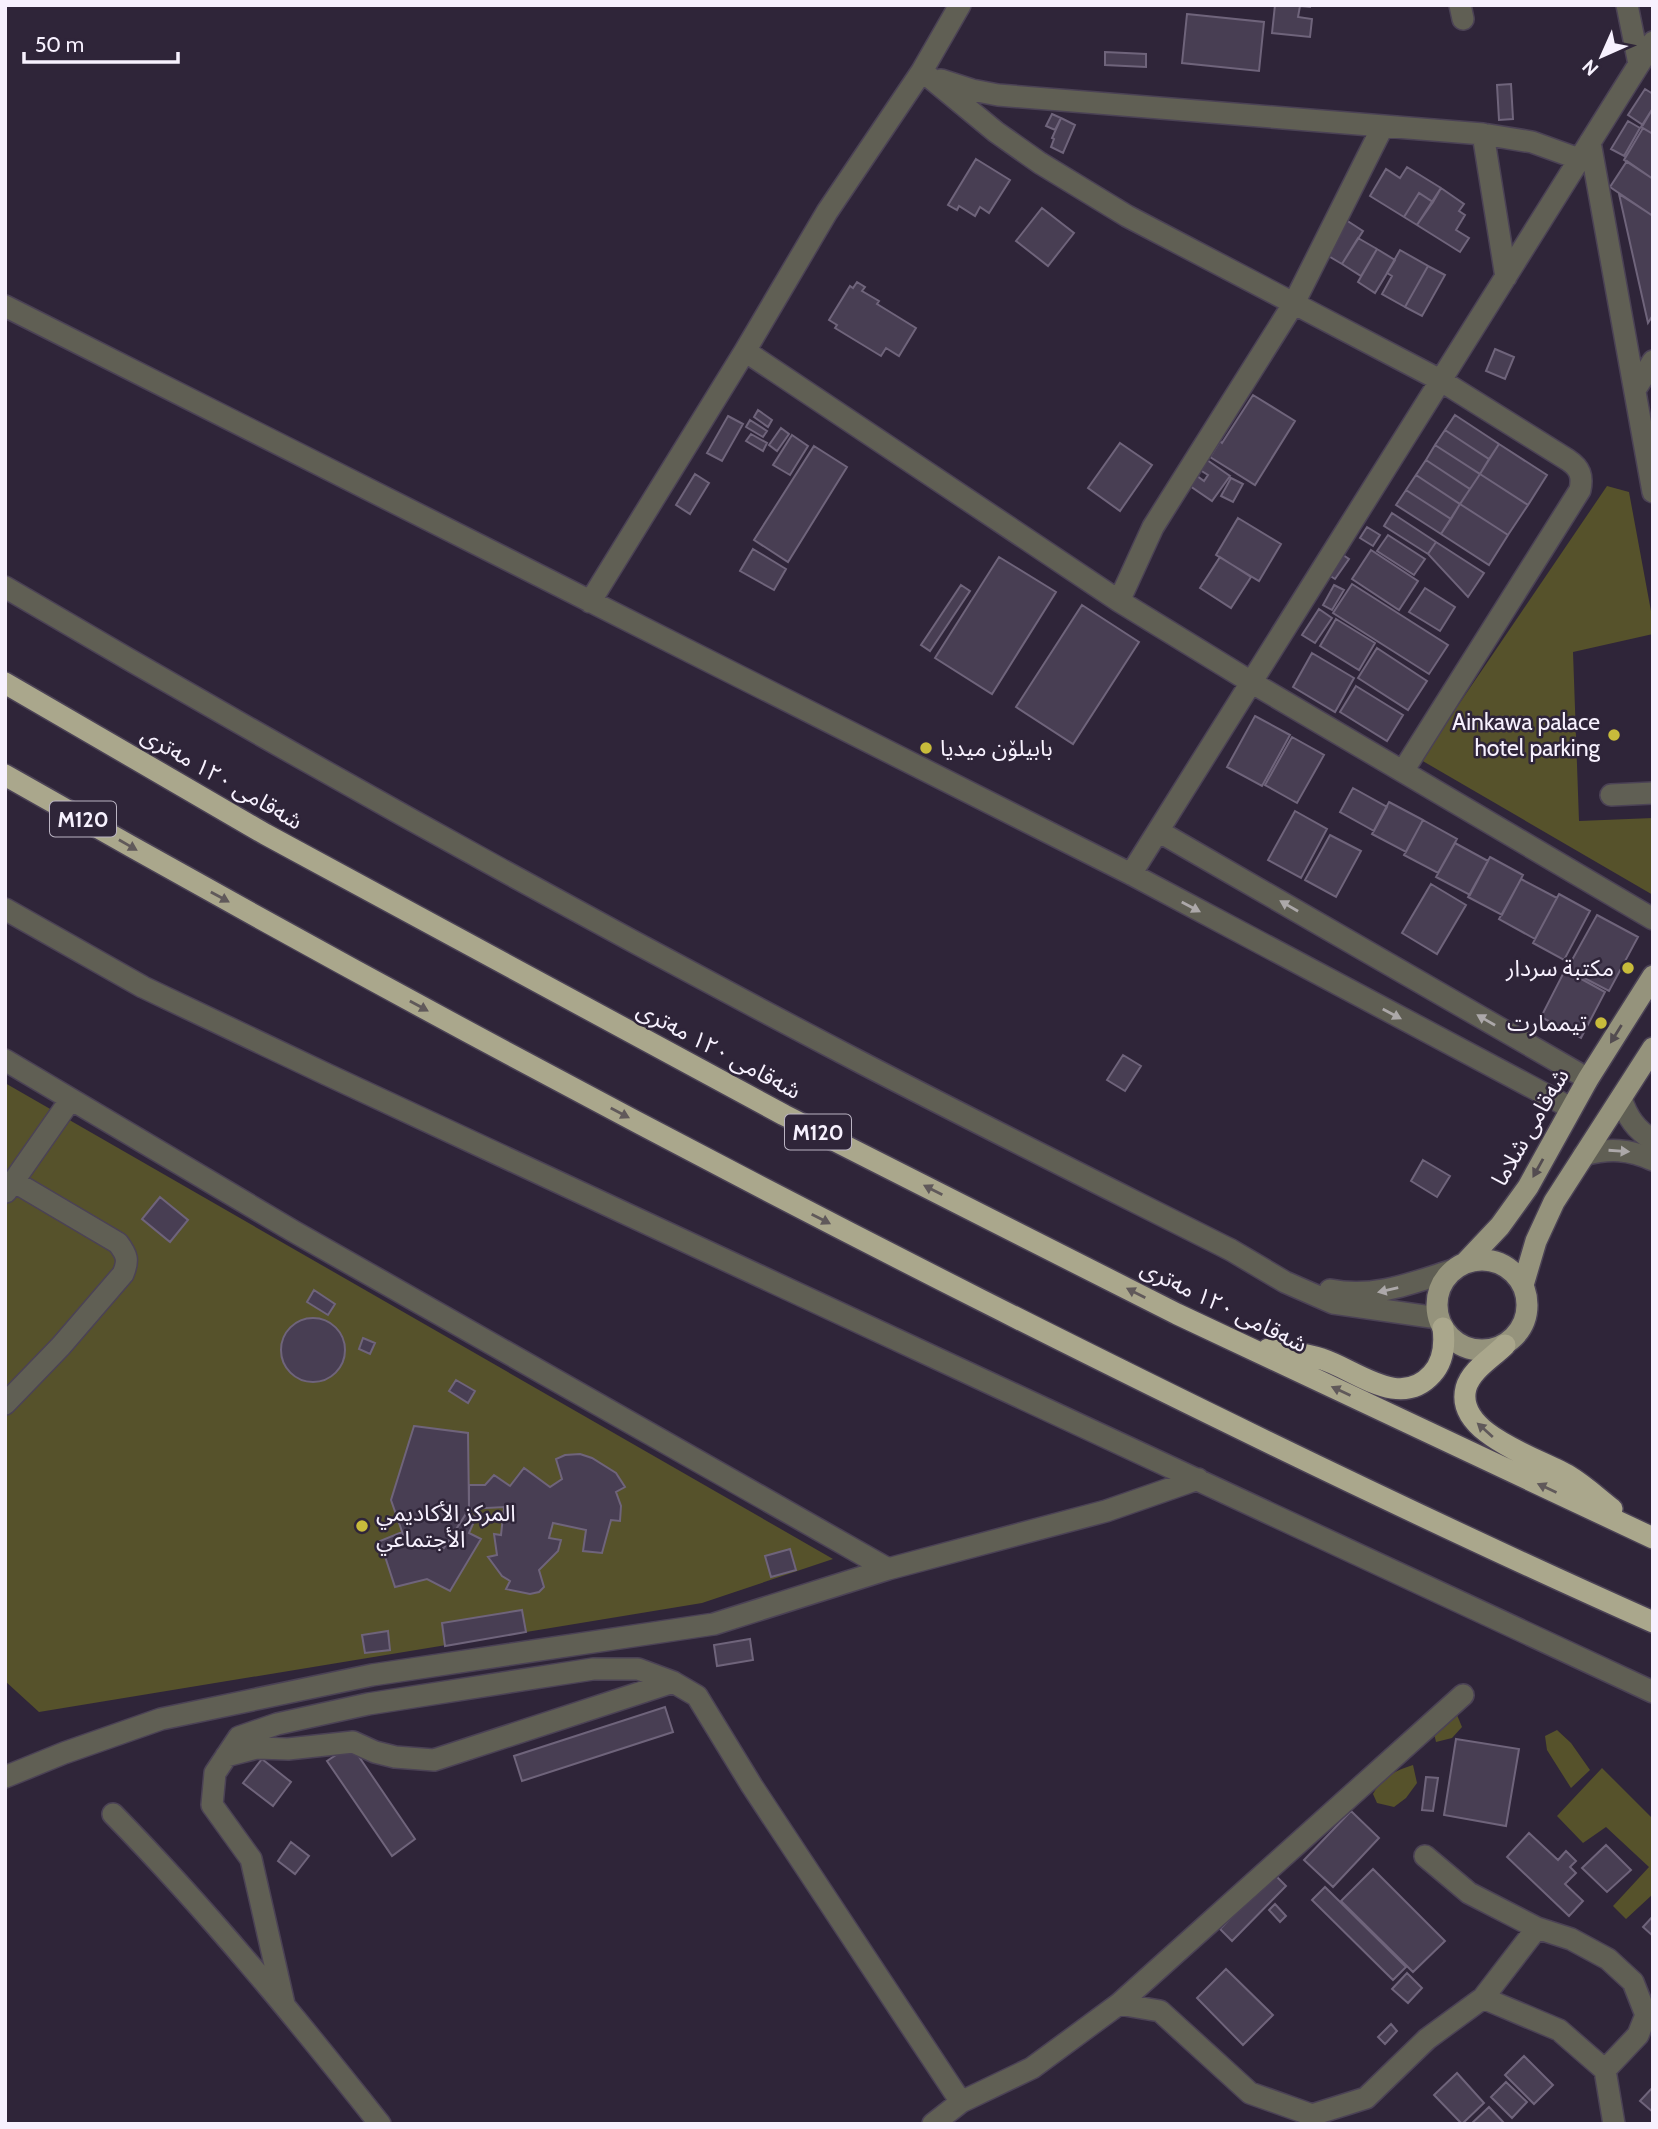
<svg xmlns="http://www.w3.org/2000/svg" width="1658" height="2129" font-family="Cabin,'Noto Sans Arabic',sans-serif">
  <rect width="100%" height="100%" fill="#2f2539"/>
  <path fill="#56522b" d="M 1607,486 L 1629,492 L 1653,622 L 1653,634 L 1573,652 L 1579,821 L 1653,818 L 1653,895 L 1421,760 Z
    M 5,1083 L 833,1559 L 702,1603 L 39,1712 L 5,1681 Z
    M 1457,1715 L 1462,1727 L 1452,1738 L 1436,1742 L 1433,1729 L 1446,1718 Z
    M 1557,1730 L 1571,1743 L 1590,1770 L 1571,1788 L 1547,1750 L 1545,1736 Z
    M 1413,1765 L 1417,1783 L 1406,1798 L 1394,1807 L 1377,1803 L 1373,1794 C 1383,1776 1395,1771 1413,1765 Z
    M 1602,1768 L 1653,1819 L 1653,1894 L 1626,1919 L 1613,1906 L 1649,1867 L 1606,1827 L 1583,1843 L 1557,1816 Z"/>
  <path fill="#483e53" stroke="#6f647b" stroke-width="2" d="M 1275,5 L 1310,5 L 1310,7 L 1300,6 L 1298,17 L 1312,19 L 1310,37 L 1272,33 Z
    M 1187,14 L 1264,22 L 1259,71 L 1182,63 Z
    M 1105,52 L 1146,54 L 1146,67 L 1105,65 Z
    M 1511,84 L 1513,119 L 1499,120 L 1497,85 Z
    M 1645,89 L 1653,94 L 1653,108 L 1643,125 L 1628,115 Z
    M 1653,108 L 1653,134 L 1641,127 Z
    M 1052,114 L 1061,118 L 1055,130 L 1046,126 Z
    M 1061,118 L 1075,125 L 1063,153 L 1051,147 L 1054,139 L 1052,138 Z
    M 1628,121 L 1640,128 L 1624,156 L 1611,149 Z
    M 1643,128 L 1653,134 L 1653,179 L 1624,160 Z
    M 976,159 L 1010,180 L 989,213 L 980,207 L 975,216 L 959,206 L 957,210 L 948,205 Z
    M 1627,161 L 1653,179 L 1653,216 L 1610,187 Z
    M 1407,167 L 1441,188 L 1433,202 L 1419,193 L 1404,217 L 1370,196 L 1386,169 L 1400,178 Z
    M 1441,188 L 1464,204 L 1459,211 L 1465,215 L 1456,230 L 1469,238 L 1460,252 L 1417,225 Z
    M 1419,193 L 1433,202 L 1417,225 L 1404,217 Z
    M 1619,194 L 1653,216 L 1653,315 L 1648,323 Z
    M 1042,208 L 1074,233 L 1048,266 L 1016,241 Z
    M 1346,220 L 1363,231 L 1342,264 L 1325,254 Z
    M 1358,238 L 1377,249 L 1361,276 L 1342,264 Z
    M 1377,249 L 1395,260 L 1375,293 L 1358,282 Z
    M 1400,250 L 1428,266 L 1405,307 L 1382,294 L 1392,276 L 1387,273 Z
    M 1428,266 L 1445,275 L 1422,316 L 1405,307 Z
    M 857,282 L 865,287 L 862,291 L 879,301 L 877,304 L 916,328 L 899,356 L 886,348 L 881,356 L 835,328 L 837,325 L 829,320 L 850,286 L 853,288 Z
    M 1495,349 L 1514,357 L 1505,379 L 1486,371 Z
    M 1253,395 L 1295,421 L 1255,485 L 1210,457 L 1220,441 L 1222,443 Z
    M 758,410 L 772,420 L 768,427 L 754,417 Z
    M 1455,415 L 1499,444 L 1489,459 L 1445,430 Z
    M 728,416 L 743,424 L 722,461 L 707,453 Z
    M 750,420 L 767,431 L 763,437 L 746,427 Z
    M 781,428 L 789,434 L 777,451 L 769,445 Z
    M 1445,430 L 1489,459 L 1480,474 L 1435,445 Z
    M 751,434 L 767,443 L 763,451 L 746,441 Z
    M 792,435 L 808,446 L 790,475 L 773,465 Z
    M 1120,443 L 1152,465 L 1120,511 L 1088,488 Z
    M 1499,444 L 1547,475 L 1528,505 L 1480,474 Z
    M 1435,445 L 1480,474 L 1470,489 L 1426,460 Z
    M 814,446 L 847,467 L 788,562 L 754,540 Z
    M 1207,460 L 1230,476 L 1212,501 L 1190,486 L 1197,476 L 1204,481 L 1208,475 L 1200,470 Z
    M 1426,460 L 1470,489 L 1460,504 L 1416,475 Z
    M 695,474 L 709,483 L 690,514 L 676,505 Z
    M 1480,474 L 1528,505 L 1508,535 L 1460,504 Z
    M 1416,475 L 1460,504 L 1451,519 L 1406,490 Z
    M 1231,478 L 1243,484 L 1233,502 L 1221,496 Z
    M 1406,490 L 1451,519 L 1441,534 L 1396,505 Z
    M 1460,504 L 1508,535 L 1489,565 L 1441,534 Z
    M 1392,513 L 1436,542 L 1428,554 L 1384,526 Z
    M 1238,518 L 1281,544 L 1259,581 L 1216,555 Z
    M 1367,527 L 1380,535 L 1373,546 L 1360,538 Z
    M 1388,535 L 1425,559 L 1414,575 L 1377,551 Z
    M 1436,542 L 1484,573 L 1468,597 L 1428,554 Z
    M 753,549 L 786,569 L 774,590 L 740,571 Z
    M 1371,550 L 1418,581 L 1399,610 L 1352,579 Z
    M 1337,551 L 1349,559 L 1335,579 L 1324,572 Z
    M 999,557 L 1056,592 L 992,694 L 935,658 Z
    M 1220,557 L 1251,577 L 1231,608 L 1200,588 Z
    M 1352,584 L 1448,645 L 1429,674 L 1333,613 Z
    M 961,585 L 970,591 L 930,651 L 921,645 Z
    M 1334,585 L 1344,590 L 1332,610 L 1323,605 Z
    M 1425,588 L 1455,607 L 1440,631 L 1409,612 Z
    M 1082,605 L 1139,642 L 1073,744 L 1016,707 Z
    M 1319,609 L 1332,618 L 1315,643 L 1302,635 Z
    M 1336,619 L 1375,643 L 1359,670 L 1320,646 Z
    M 1377,648 L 1427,681 L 1408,710 L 1358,678 Z
    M 1312,653 L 1354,678 L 1335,712 L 1293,687 Z
    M 1356,686 L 1403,715 L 1387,741 L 1340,712 Z
    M 1255,716 L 1290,735 L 1262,786 L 1227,767 Z
    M 1292,737 L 1324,755 L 1297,803 L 1265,785 Z
    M 1353,788 L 1387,807 L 1374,831 L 1340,812 Z
    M 1389,802 L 1423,820 L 1406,852 L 1372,834 Z
    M 1295,811 L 1327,829 L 1301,878 L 1268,860 Z
    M 1423,820 L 1457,839 L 1438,873 L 1404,855 Z
    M 1330,835 L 1361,851 L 1336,897 L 1305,880 Z
    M 1455,843 L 1488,861 L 1470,895 L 1436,877 Z
    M 1490,857 L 1523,875 L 1502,915 L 1468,897 Z
    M 1521,879 L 1557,898 L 1535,939 L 1499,919 Z
    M 1431,884 L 1466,905 L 1437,954 L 1402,933 Z
    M 1559,894 L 1590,911 L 1564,960 L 1533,943 Z
    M 1597,915 L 1638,937 L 1609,991 L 1567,969 Z
    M 1565,970 L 1605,992 L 1581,1038 L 1541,1017 Z
    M 1123,1055 L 1141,1066 L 1125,1091 L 1107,1080 Z
    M 1423,1160 L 1450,1176 L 1437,1197 L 1411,1181 Z
    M 160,1197 L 188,1220 L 170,1242 L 142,1219 Z
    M 314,1290 L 335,1304 L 328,1315 L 307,1302 Z
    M281 1350a32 32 0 1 1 64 0a32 32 0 1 1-64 0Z
    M 363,1338 L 375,1343 L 370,1354 L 359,1349 Z
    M 456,1380 L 475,1391 L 468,1403 L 449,1391 Z
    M 414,1426 L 468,1433 L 469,1509 L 444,1548 L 406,1543 L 391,1500 Z
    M 580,1454 L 592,1458 L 616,1473 L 625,1487 L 616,1492 L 621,1506 L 620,1521 L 611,1520 L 602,1553 L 583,1551 L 586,1530 L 553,1523 L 549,1538 L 561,1540 L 558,1551 L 539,1570 L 544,1587 L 539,1592 L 530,1594 L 506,1589 L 510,1581 L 502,1576 L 488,1557 L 497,1555 L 494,1534 L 501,1535 L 504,1507 L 469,1509 L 469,1485 L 485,1485 L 494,1475 L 510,1486 L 524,1468 L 550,1487 L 562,1479 L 556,1459 L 565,1455 Z
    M 466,1514 L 476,1517 L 469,1533 L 481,1539 L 450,1591 L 427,1579 L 395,1587 L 380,1541 L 402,1532 L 406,1543 L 444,1548 Z
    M 790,1549 L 796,1570 L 771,1577 L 765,1556 Z
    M 522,1610 L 526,1632 L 445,1646 L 442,1623 Z
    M 388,1631 L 390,1650 L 365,1653 L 362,1635 Z
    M 750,1639 L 753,1660 L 717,1666 L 714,1645 Z
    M 665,1707 L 673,1732 L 522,1781 L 514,1756 Z
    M 1456,1739 L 1519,1749 L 1506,1826 L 1444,1815 Z
    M 351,1745 L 415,1839 L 392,1856 L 327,1761 Z
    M 262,1759 L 291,1782 L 273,1806 L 243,1783 Z
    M 1426,1777 L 1438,1778 L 1433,1811 L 1422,1810 Z
    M 1351,1811 L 1379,1838 L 1333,1887 L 1304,1860 Z
    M 1529,1833 L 1558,1860 L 1566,1851 L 1576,1861 L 1570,1867 L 1576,1873 L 1565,1884 L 1583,1901 L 1569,1916 L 1507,1857 Z
    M 291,1842 L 309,1856 L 295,1874 L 278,1861 Z
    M 1606,1845 L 1631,1870 L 1607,1892 L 1582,1868 Z
    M 1373,1869 L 1445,1941 L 1413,1972 L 1341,1901 Z
    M 1274,1874 L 1286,1886 L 1232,1941 L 1220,1929 Z
    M 1325,1887 L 1406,1967 L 1393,1980 L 1312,1900 Z
    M 1275,1904 L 1286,1916 L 1280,1922 L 1269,1910 Z
    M 1653,1916 L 1653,1936 L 1643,1927 Z
    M 1226,1969 L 1273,2015 L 1243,2045 L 1197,1998 Z
    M 1407,1973 L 1422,1988 L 1408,2003 L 1392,1989 Z
    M 1391,2024 L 1397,2031 L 1385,2044 L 1378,2037 Z
    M 1524,2056 L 1553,2085 L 1534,2104 L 1505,2075 Z
    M 1457,2073 L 1484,2103 L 1462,2124 L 1434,2095 Z
    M 1506,2082 L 1527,2102 L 1512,2118 L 1491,2097 Z
    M 1653,2087 L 1653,2112 L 1640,2101 Z
    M 1489,2107 L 1505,2124 L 1471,2124 Z"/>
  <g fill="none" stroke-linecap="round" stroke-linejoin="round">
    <defs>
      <path id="minor" d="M 1460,5 L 1463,19
        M 1627,5 L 1639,64
        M 922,71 L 996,132 L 1040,163 L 1127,216 L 1440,380 L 1568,460 C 1580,468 1583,476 1580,490 L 1403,771
        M 941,80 L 972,90 L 998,95 L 1483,134 L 1532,142 L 1579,159
        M 1483,134 L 1506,277
        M 1590,142 L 1653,492
        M 5,306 L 1131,874 L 1571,1108
        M 745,351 L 1119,601 L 1251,682 L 1653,919
        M 1635,390 L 1653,361
        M 5,587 C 287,753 573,912 862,1063 C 985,1127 1108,1188 1231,1250 L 1285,1282 L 1333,1303 L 1438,1318
        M 1119,601 L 1153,527 L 1294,303 L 1383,126
        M 590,602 L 745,351 L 827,212 L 922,71 L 960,5
        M 1611,795 L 1653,793
        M 1158,831 L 1588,1079
        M 1131,874 L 1653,42
        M 5,909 L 143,987 L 326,1074 L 1653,1692
        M 5,1060 L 293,1231 L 888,1569
        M 1621,1098 C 1627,1117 1636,1130 1653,1140
        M 1584,1155 C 1609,1148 1629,1149 1653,1160
        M 6,1192 L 71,1099
        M 1330,1290 C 1374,1299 1412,1283 1453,1270
        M 5,1404 L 61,1346 L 123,1274 C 129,1260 127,1255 118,1243 L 13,1181
        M 226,1756 L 257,1748 L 288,1749 L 353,1742 L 375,1752 L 395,1757 L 434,1760 L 673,1682
        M 5,1777 L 64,1753 L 161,1719 L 372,1675 L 714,1624 L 888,1569 L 1106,1511 L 1198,1479
        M 113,1814 C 209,1912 295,2017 380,2124
        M 1483,1998 L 1537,1928
        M 284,2004 L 251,1859 L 212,1805 L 215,1773 L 239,1737 L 277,1724 L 368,1704 L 593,1669 L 638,1669 L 673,1682 L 697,1696 L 752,1786 L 961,2102
        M 1119,2004 L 1160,2011 L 1250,2093 L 1312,2115 L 1366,2098 L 1427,2039 L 1483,1998 L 1559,2030 L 1605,2070 L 1638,2035 L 1646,2015 L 1633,1982 L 1608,1959 L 1571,1939 L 1537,1928 L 1469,1893 L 1425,1856
        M 1605,2070 L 1614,2124
        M 933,2124 L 961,2102 L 1032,2068 L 1119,2004 L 1463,1695"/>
      <path id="major" d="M1437 1305a45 45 0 1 1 90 0a45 45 0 1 1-90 0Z
        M 1466,1262 L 1500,1226 L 1528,1187 L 1588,1079 L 1653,976
        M 1523,1285 L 1536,1241 L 1554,1202 L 1653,1048"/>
      <path id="highway" d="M 5,683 L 265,834 L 784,1115 L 1177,1314 L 1653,1538
        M 5,775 C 326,958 651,1133 981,1300 C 1203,1412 1426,1521 1653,1622
        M 1505,1345 C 1492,1358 1471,1370 1466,1388 C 1454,1434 1539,1458 1569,1476 C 1584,1485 1598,1498 1612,1509
        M 1268,1349 C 1285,1352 1305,1353 1322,1359 C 1356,1370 1400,1410 1432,1374 C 1444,1361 1445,1344 1443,1328"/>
    </defs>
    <use href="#minor" stroke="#4b4255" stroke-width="24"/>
    <use href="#major" stroke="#4b4255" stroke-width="24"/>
    <use href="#highway" stroke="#4b4255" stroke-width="24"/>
    <use href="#minor" stroke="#605f54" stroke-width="21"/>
    <use href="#major" stroke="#95937c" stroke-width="21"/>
    <use href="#highway" stroke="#aaa78c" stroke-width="21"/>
  </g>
  <defs><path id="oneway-solid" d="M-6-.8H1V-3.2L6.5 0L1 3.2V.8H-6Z" transform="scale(1.75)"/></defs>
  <g fill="#60595a">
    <use href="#oneway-solid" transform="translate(128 845) rotate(30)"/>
    <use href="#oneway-solid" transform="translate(220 897) rotate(29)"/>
    <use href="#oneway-solid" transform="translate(419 1006) rotate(29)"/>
    <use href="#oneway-solid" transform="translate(620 1113) rotate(28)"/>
    <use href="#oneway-solid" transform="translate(933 1190) rotate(-153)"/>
    <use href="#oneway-solid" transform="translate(821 1219) rotate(27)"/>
    <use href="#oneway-solid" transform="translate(1136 1293) rotate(-153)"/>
    <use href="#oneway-solid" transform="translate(1341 1391) rotate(-155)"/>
    <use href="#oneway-solid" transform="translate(1485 1430) rotate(-138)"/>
    <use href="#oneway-solid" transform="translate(1547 1488) rotate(-155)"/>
  </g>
  <g fill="#aca8a9">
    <use href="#oneway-solid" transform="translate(1289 906) rotate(-150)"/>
    <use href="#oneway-solid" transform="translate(1191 907) rotate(28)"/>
    <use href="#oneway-solid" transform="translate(1392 1014) rotate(28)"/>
    <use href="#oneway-solid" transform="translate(1486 1020) rotate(-150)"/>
    <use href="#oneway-solid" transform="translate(1619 1151) rotate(4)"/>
    <use href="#oneway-solid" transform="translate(1388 1290) rotate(167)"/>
  </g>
  <g fill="#534c50">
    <use href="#oneway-solid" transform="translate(1616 1034) rotate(122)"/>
    <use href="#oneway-solid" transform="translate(1538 1168) rotate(119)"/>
  </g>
  <g fill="#c8bb3b" stroke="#2f2539" stroke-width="2.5">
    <circle cx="1614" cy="735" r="7"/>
    <circle cx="926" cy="748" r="7"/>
    <circle cx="1628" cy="968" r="7"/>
    <circle cx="1601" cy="1023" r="7"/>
    <circle cx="362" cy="1526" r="7"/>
  </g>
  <g text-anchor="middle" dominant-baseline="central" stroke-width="5" stroke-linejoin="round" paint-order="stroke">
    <g fill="#2f2539" stroke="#bbb4c3" stroke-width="2">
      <rect x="50" y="801.5" width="66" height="35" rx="5"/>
      <rect x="785" y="1114.5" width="66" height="35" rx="5"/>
    </g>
    <g font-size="21" font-weight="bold" fill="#f7f1fe">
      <text x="83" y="819">M120</text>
      <text x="818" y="1132">M120</text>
    </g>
    <g font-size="23" fill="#f7f1fe" stroke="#2f2539" text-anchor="end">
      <text x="1600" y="722">Ainkawa palace<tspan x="1600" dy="26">hotel parking</tspan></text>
      <text x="940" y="748" text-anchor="start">بابیلۆن میدیا</text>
      <text x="1614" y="968">مكتبة سردار</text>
      <text x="1587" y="1023">تیممارت</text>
      <text x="376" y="1513" text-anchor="start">المركز الأكاديمي<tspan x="376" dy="26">الأجتماعي</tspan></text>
    </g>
    <g font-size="23" fill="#f7f1fe" stroke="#2f2539">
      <text transform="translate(222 778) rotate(30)">شەقامی ١٢٠ مەتری</text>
      <text transform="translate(719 1050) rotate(28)">شەقامی ١٢٠ مەتری</text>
      <text transform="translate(1530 1127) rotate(-60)">شەقامی شلاما</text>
      <text transform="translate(1224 1306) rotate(26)">شەقامی ١٢٠ مەتری</text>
    </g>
  </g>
  <rect width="1658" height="2129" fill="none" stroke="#f7f1fe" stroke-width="14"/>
  <g transform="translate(1602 56) rotate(225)" stroke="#2f2539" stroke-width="5" paint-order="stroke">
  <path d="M0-5L12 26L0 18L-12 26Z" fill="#f7f1fe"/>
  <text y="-10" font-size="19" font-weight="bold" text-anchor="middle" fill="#f7f1fe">N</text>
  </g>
  <path d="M24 52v10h154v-10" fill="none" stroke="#f7f1fe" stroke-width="3.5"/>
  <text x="35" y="52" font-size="21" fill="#f7f1fe" stroke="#2f2539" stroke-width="5" paint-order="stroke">50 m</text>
</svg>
